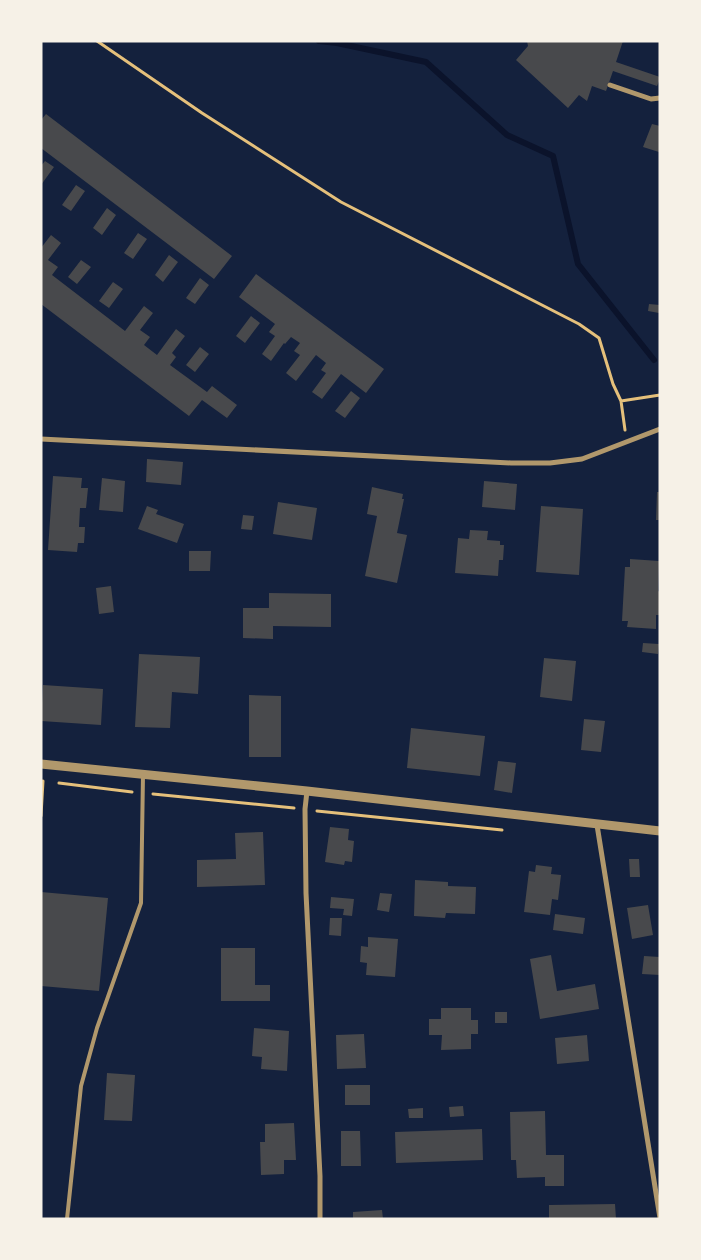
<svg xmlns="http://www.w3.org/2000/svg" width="701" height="1260" font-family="'PT Sans',sans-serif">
  <rect width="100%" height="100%" fill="#14213d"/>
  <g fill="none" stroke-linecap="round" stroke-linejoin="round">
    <path stroke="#0b132b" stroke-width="6" d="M 319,41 L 337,43 L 426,62 L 507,135 L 553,156 L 578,264 L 654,360"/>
  </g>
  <path fill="#48494c" d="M 527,41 L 623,41 L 616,62 L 660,77 L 660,79 L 657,86 L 613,71 L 606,91 L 592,86 L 587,101 L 579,95 L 568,108 L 516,60 L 528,46 Z
    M 46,114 L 232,256 L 214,279 L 41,148 L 41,120 Z
    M 652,124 L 660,126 L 659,152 L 643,147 Z
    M 45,161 L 54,167 L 41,185 L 41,166 Z
    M 76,185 L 85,191 L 71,211 L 62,205 Z
    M 107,208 L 116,215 L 102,235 L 93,228 Z
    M 138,233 L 147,239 L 133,259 L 124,253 Z
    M 51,235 L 61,243 L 48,260 L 58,267 L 52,275 L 125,331 L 144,306 L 153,313 L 140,330 L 150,337 L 144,345 L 157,355 L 176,329 L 185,336 L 172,353 L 176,357 L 170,365 L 207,392 L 212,386 L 237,405 L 227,418 L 202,400 L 189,416 L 41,304 L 41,248 Z
    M 169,255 L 178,262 L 163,282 L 155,275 Z
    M 81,260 L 91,267 L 77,284 L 68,277 Z
    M 256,274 L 384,369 L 366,393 L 341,374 L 322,399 L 312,392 L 326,373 L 321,370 L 326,363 L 316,355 L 296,381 L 286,373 L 300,355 L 294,351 L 300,343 L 291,337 L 285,344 L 284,343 L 271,361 L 262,354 L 275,336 L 269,332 L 275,324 L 239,297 Z
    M 200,278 L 209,285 L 195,304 L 186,298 Z
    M 113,282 L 123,289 L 109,308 L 99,301 Z
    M 649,304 L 660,305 L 659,313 L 648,311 Z
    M 251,316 L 260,323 L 245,343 L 236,336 Z
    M 200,347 L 209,354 L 195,372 L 186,365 Z
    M 351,391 L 360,398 L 345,418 L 335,411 Z
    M 147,459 L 183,462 L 181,485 L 146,482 Z
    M 53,476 L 82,478 L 81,488 L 88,488 L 86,508 L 80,508 L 79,527 L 85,527 L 84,543 L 78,543 L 77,552 L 48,550 Z
    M 102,478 L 125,481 L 123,512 L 99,510 Z
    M 484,481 L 517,484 L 515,510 L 482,507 Z
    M 372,487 L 403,494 L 402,499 L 404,499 L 397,533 L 407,535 L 397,583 L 365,576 L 377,516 L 367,514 Z
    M 657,492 L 660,492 L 660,520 L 656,520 Z
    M 278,502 L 317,508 L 312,540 L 273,534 Z
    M 147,506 L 158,510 L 156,514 L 184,524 L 177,543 L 138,529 Z
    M 541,506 L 583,509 L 579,575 L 536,572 Z
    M 243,515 L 254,516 L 252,530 L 241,529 Z
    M 470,530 L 488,531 L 487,540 L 500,541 L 500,545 L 504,545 L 503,560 L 499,560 L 498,576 L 455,573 L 458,538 L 469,539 Z
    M 189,551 L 211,551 L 210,571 L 189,571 Z
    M 630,559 L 659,561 L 658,591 L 660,592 L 660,615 L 656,615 L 656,629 L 627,627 L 628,621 L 622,621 L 625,567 L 630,567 Z
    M 111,586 L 114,612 L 99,614 L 96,588 Z
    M 269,593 L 331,594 L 331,627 L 273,626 L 273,639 L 243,638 L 243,608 L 269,608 Z
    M 643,643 L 659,644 L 658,654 L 642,652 Z
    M 139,654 L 200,657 L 198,694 L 172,692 L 170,728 L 135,727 Z
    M 544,658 L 576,661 L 572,701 L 540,697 Z
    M 43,685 L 103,689 L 101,725 L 41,721 Z
    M 249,695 L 281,696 L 281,757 L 249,757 Z
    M 584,719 L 605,721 L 601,752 L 581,750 Z
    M 411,728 L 485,736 L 480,776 L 407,768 Z
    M 498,761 L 516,763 L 512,793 L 494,790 Z
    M 330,827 L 349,829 L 348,840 L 354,841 L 352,862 L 345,861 L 344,865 L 325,862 Z
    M 263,832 L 265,885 L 197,887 L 197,860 L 236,859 L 235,833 Z
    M 629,859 L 639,859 L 640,877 L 630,877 Z
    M 536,865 L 552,867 L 551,874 L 561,875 L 558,900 L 552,899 L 550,915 L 524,912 L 529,871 L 535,872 Z
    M 415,880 L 448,882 L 448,886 L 476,887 L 475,914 L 446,913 L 445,918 L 414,916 Z
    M 41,892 L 108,898 L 99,991 L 41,986 Z
    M 380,893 L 392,894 L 389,912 L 377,910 Z
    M 331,897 L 354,899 L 352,916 L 343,915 L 344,909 L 330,908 Z
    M 648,905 L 653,935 L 632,939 L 627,908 Z
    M 555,914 L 585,918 L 583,934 L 553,930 Z
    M 330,918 L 342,918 L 341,936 L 329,935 Z
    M 368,937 L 398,939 L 395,977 L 366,975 L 367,963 L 360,962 L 361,946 L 368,947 Z
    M 221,948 L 255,948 L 255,985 L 270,985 L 270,1001 L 221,1001 Z
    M 551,955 L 557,991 L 595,984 L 599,1009 L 540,1019 L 530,959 Z
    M 644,956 L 660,957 L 660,975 L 642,974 Z
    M 441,1008 L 471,1008 L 471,1020 L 478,1020 L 478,1034 L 471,1034 L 471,1049 L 441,1050 L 442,1035 L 429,1035 L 429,1019 L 441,1019 Z
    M 495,1012 L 507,1012 L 507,1023 L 495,1023 Z
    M 254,1028 L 289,1031 L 287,1071 L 261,1069 L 262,1057 L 252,1056 Z
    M 364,1034 L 366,1068 L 337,1069 L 336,1035 Z
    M 587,1035 L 589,1061 L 557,1064 L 555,1038 Z
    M 107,1073 L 135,1075 L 132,1121 L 104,1120 Z
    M 345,1085 L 370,1085 L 370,1105 L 345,1105 Z
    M 463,1106 L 464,1116 L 450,1117 L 449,1107 Z
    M 423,1108 L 423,1118 L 409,1118 L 408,1109 Z
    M 545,1111 L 546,1155 L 564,1155 L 564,1186 L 545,1186 L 545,1177 L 517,1178 L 516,1160 L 511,1160 L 510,1112 Z
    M 294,1123 L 296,1160 L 284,1160 L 284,1174 L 261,1175 L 260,1142 L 265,1142 L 265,1124 Z
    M 482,1129 L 483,1160 L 396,1163 L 395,1132 Z
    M 341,1131 L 360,1131 L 361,1166 L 341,1166 Z
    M 615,1204 L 616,1219 L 549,1219 L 549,1205 Z
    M 382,1210 L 383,1219 L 353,1219 L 353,1212 Z"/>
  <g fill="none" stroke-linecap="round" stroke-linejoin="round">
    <path stroke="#e5c07b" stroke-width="3" d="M 97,41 L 202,113 L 341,202 L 579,324 L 599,338 L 613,384 L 621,401 L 660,395
      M 621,401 L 625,430
      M 59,783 L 132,792
      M 153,794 L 294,808
      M 317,811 L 502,830
      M 41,816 L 43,781"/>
    <path stroke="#b1986c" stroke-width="4" d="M 67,1219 L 81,1086 L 97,1028 L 141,903 L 143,775"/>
    <path stroke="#b1986c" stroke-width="5" d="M 610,85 L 651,99 L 660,98
      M 41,439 L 511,463 L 550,463 L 582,459 L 660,429
      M 307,791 L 305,809 L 306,893 L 320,1176 L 320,1219
      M 597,825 L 660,1218"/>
    <path stroke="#b1986c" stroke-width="9" d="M 41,764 L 307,791 L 660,831"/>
  </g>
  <rect width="701" height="1260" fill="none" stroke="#f6f1e7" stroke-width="85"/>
</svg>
